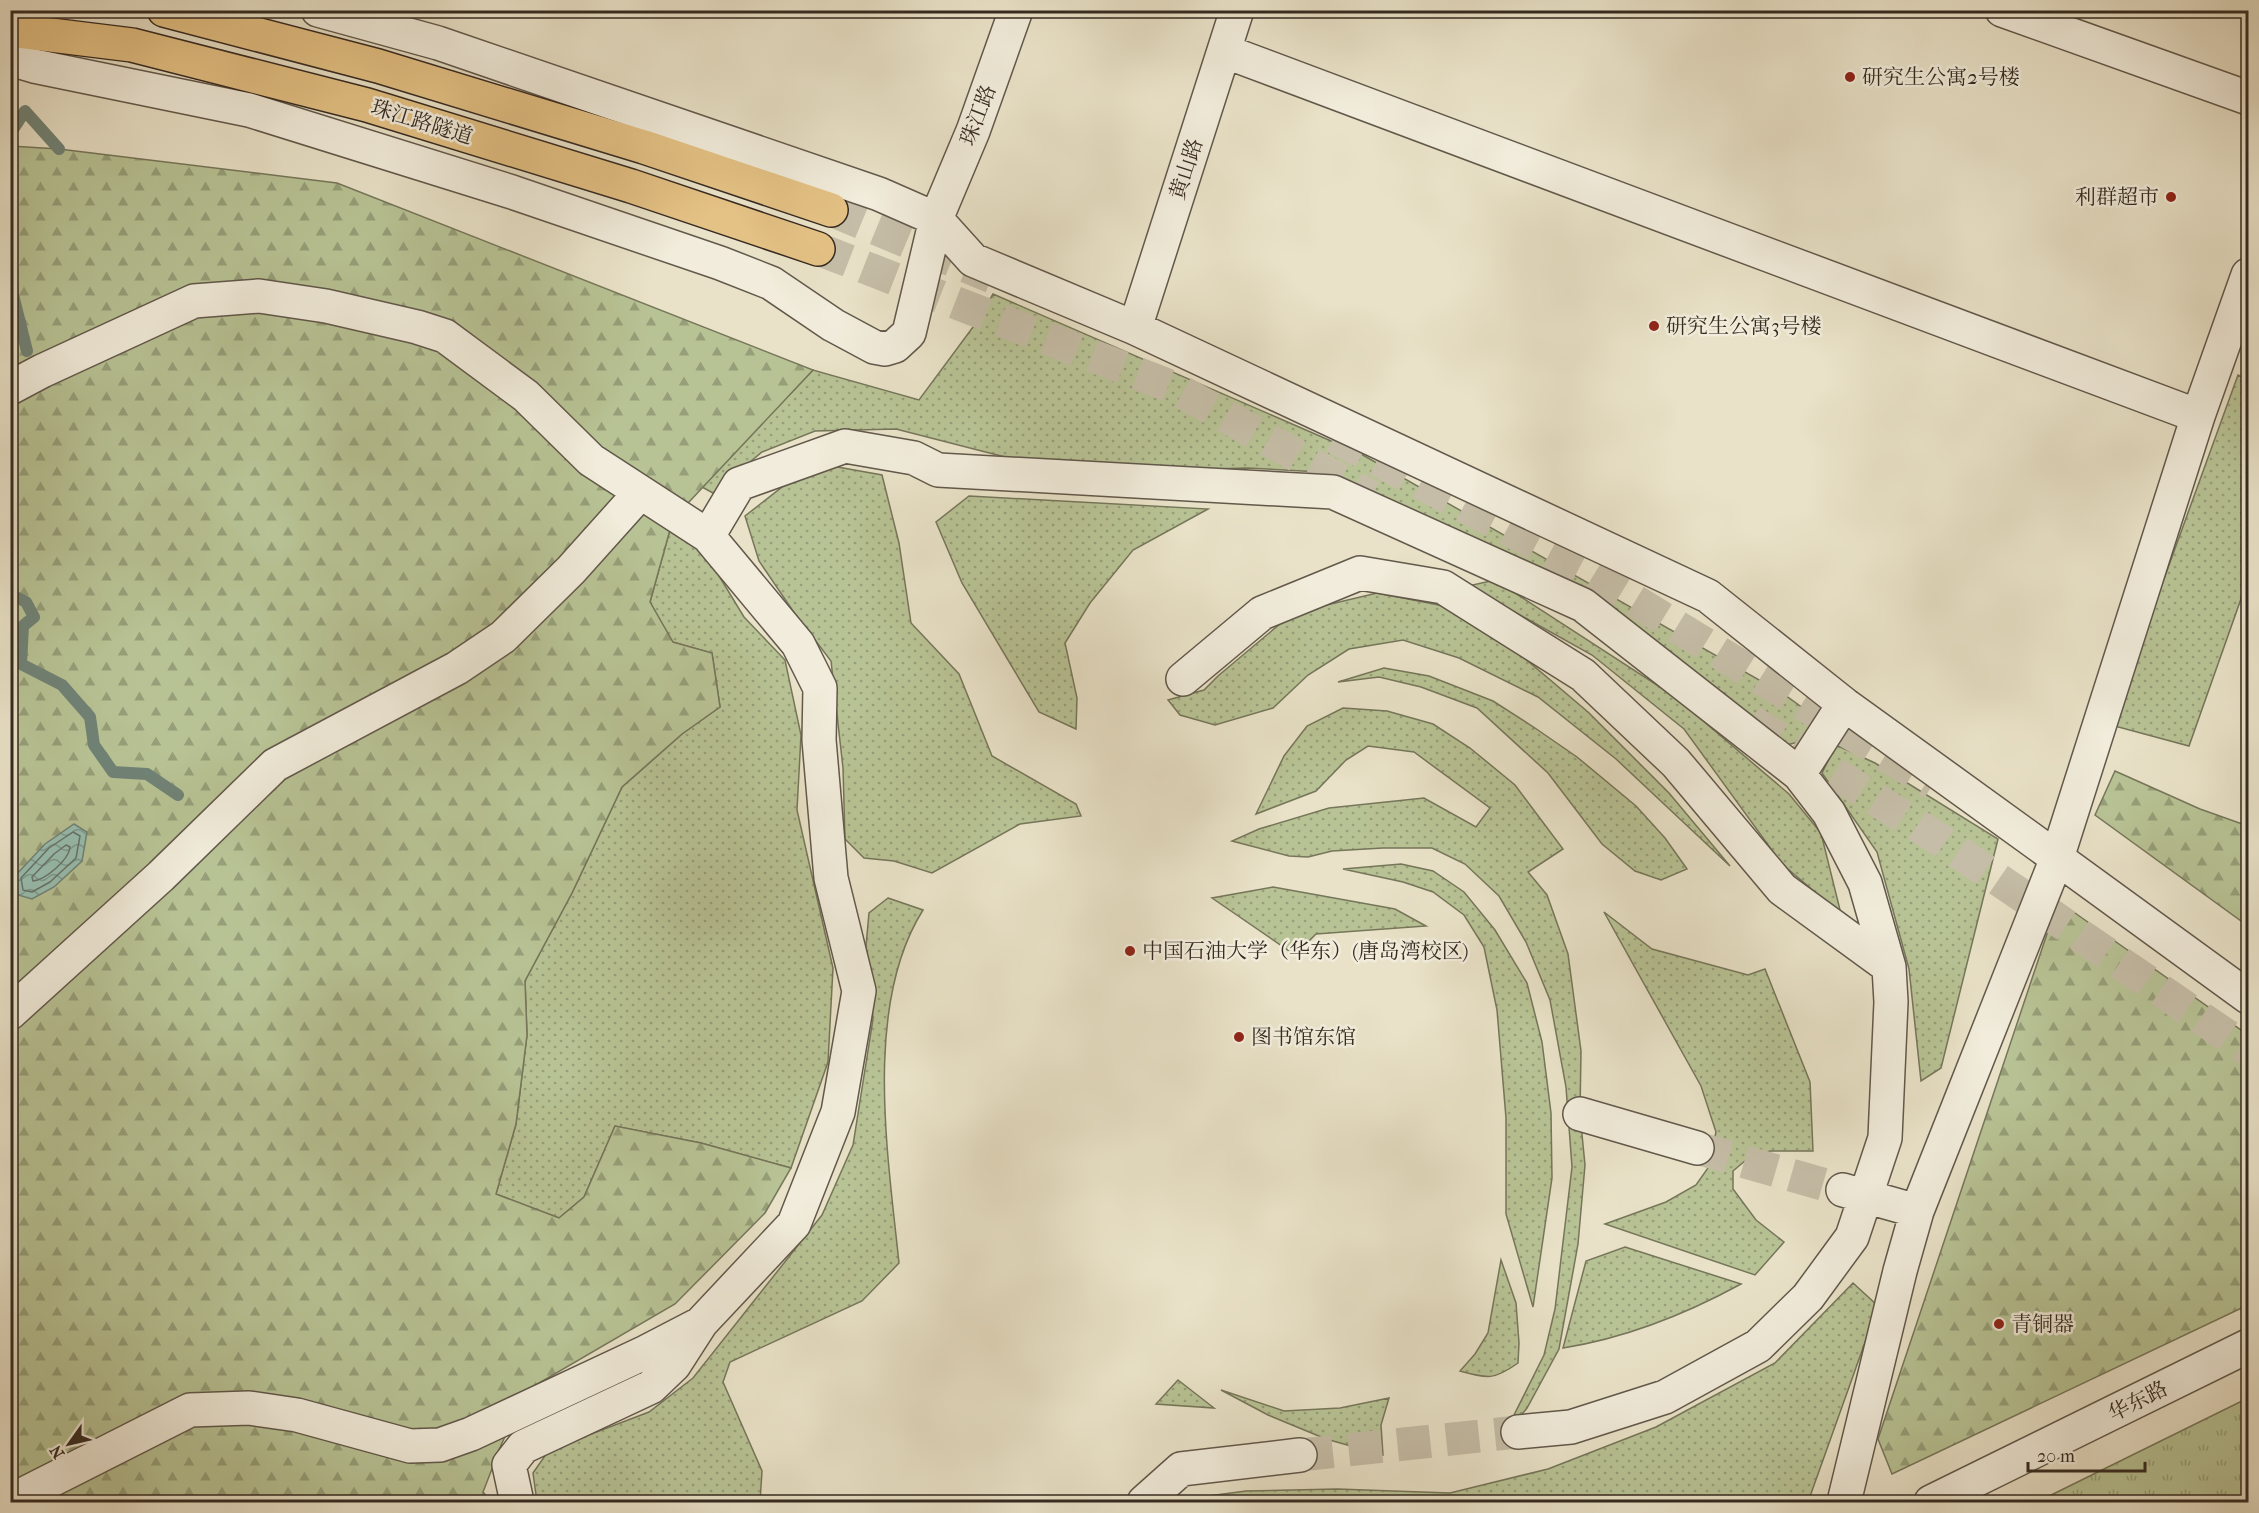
<svg xmlns="http://www.w3.org/2000/svg" width="2259" height="1513" font-family="'IM FELL French Canon','Noto Serif SC',serif">
  <defs>
    <pattern id="grass-dots" width="8" height="8" patternUnits="userSpaceOnUse" patternTransform="scale(1.5)"><rect width="8" height="8" fill="#b8c395"/><path d="M2 2h.1M6 6h.1" fill="none" stroke="#969f79" stroke-width="1.8" stroke-linecap="round"/></pattern>
    <pattern id="forest-firs" width="22" height="20" patternUnits="userSpaceOnUse" patternTransform="scale(1.5)"><rect width="22" height="20" fill="#b8c395"/><path d="M5 1l3.5 6h-7zM16 11l3.5 6h-7z" fill="#969f79"/></pattern>
    <pattern id="park-tufts" width="24" height="20" patternUnits="userSpaceOnUse" patternTransform="scale(1.5)"><rect width="24" height="20" fill="#b8c395"/><path d="M3 7l-1-3M5 7V3M7 7l1-3M15 17l-1-3M17 17v-4M19 17l1-3" fill="none" stroke="#969f79"/></pattern>
    <pattern id="water-waves" width="16" height="10" patternUnits="userSpaceOnUse" patternTransform="scale(1.5)"><rect width="16" height="10" fill="#98bfb1"/><path d="M0 5q4-4 8 0t8 0" fill="none" stroke="#7d9b90"/></pattern>
  </defs>
  <rect width="100%" height="100%" fill="#e9e2c8"/>
  <filter id="stains"><feTurbulence type="fractalNoise" baseFrequency=".00333" numOctaves="4"/><feColorMatrix values="0 0 0 0 .2 0 0 0 0 .09 0 0 0 0 .02 0 0 0 .5 -.17"/></filter>
  <radialGradient id="worn" r=".72"><stop offset=".6" stop-color="#630" stop-opacity="0"/><stop offset="1" stop-color="#630" stop-opacity=".3"/></radialGradient>
  <path fill="url(#grass-dots)" stroke="#76765b" stroke-width="1.5" d="M 993,294 L 1361,454 L 1782,693 L 1814,716 L 1803,741 L 1782,746 L 1533,566 L 1320,472 L 1247,468 L 1108,472 L 1005,457 L 896,429 L 815,431 L 762,452 L 713,493 L 702,487 L 813,370 L 919,400 L 976,323 Z
    M 2238,375 L 2248,380 L 2248,579 L 2189,746 L 2111,725 Z
    M 832,466 L 882,475 L 899,543 L 911,623 L 959,674 L 992,756 L 1076,804 L 1081,816 L 1020,824 L 932,873 L 894,861 L 864,858 L 845,839 L 843,768 L 831,661 L 793,611 L 759,561 L 745,516 L 786,484 Z
    M 969,496 L 1208,509 L 1133,550 L 1090,603 L 1065,643 L 1077,698 L 1076,729 L 1039,712 L 962,583 L 936,522 Z
    M 673,519 L 713,566 L 744,617 L 785,660 L 801,735 L 797,810 L 833,968 L 828,1062 L 791,1168 L 701,1143 L 615,1126 L 584,1197 L 559,1218 L 496,1194 L 516,1124 L 527,1035 L 525,981 L 572,893 L 622,787 L 682,734 L 720,707 L 712,653 L 672,642 L 650,602 Z
    M 1495,580 L 1674,696 L 1789,794 L 1821,833 L 1841,914 L 1782,864 L 1684,729 L 1592,655 L 1468,586 Z
    M 1377,593 L 1444,606 L 1522,656 L 1588,712 L 1669,793 L 1730,866 L 1616,759 L 1538,697 L 1459,658 L 1403,640 L 1349,649 L 1308,675 L 1273,708 L 1215,725 L 1180,715 L 1168,700 L 1204,690 L 1218,676 L 1293,613 Z
    M 1384,668 L 1429,676 L 1493,701 L 1535,728 L 1577,757 L 1636,806 L 1665,838 L 1687,869 L 1661,880 L 1635,871 L 1602,844 L 1548,773 L 1477,708 L 1421,687 L 1379,677 L 1338,682 Z
    M 1343,708 L 1387,711 L 1433,724 L 1470,748 L 1515,785 L 1563,849 L 1528,872 L 1547,895 L 1568,954 L 1581,1051 L 1580,1114 L 1585,1165 L 1578,1244 L 1559,1349 L 1527,1408 L 1502,1439 L 1544,1355 L 1555,1309 L 1572,1167 L 1566,1087 L 1550,1000 L 1526,942 L 1499,896 L 1465,864 L 1432,848 L 1383,848 L 1332,851 L 1308,857 L 1289,856 L 1232,841 L 1259,829 L 1329,808 L 1424,798 L 1476,827 L 1490,808 L 1414,752 L 1368,746 L 1346,760 L 1316,791 L 1256,814 L 1284,756 L 1307,726 Z
    M 1836,745 L 1875,763 L 1998,839 L 1941,1068 L 1921,1081 L 1909,969 L 1877,852 L 1822,773 Z
    M 1401,864 L 1433,871 L 1464,892 L 1495,930 L 1527,983 L 1542,1042 L 1551,1113 L 1552,1178 L 1533,1307 L 1506,1214 L 1506,1118 L 1497,1010 L 1484,947 L 1464,915 L 1433,892 L 1403,882 L 1343,869 Z
    M 1273,887 L 1395,909 L 1426,926 L 1316,934 L 1295,955 L 1212,898 Z
    M 888,898 L 923,910 C 863,1005 888,1156 899,1263 L 862,1301 L 730,1362 L 723,1382 L 762,1471 L 760,1502 L 537,1502 L 533,1473 L 549,1450 L 649,1412 L 693,1378 L 822,1215 L 853,1145 L 873,1019 L 866,946 L 869,913 Z
    M 1604,912 L 1652,949 L 1748,975 L 1765,969 L 1810,1082 L 1813,1151 L 1771,1151 L 1752,1155 L 1733,1171 L 1733,1189 L 1756,1220 L 1784,1242 L 1755,1275 L 1605,1224 L 1666,1202 L 1696,1185 L 1708,1168 L 1716,1132 L 1701,1086 Z
    M 1625,1247 L 1741,1284 C 1686,1314 1626,1338 1563,1348 L 1586,1261 Z
    M 1501,1260 L 1516,1303 L 1519,1343 L 1518,1363 C 1494,1380 1488,1379 1460,1371 L 1475,1354 L 1488,1333 Z
    M 1853,1283 L 1878,1306 L 1808,1502 L 1195,1502 L 1201,1497 L 1246,1491 L 1337,1489 L 1450,1493 L 1548,1469 L 1656,1427 L 1775,1363 Z
    M 1178,1380 L 1214,1408 L 1156,1404 Z
    M 1221,1390 L 1284,1411 L 1340,1408 L 1389,1398 L 1381,1425 L 1383,1455 L 1326,1439 L 1268,1415 Z"/>
  <path fill="url(#forest-firs)" stroke="#76765b" stroke-width="1.5" d="M 10,146 L 59,149 L 337,183 L 813,370 L 673,519 L 650,602 L 673,642 L 712,653 L 720,707 L 682,734 L 622,787 L 572,893 L 525,981 L 527,1035 L 516,1124 L 496,1194 L 559,1218 L 584,1197 L 615,1126 L 701,1143 L 791,1168 L 765,1213 L 675,1304 L 527,1390 L 502,1443 L 483,1492 L 491,1502 L 11,1502 Z
    M 2115,771 L 2200,809 L 2248,826 L 2248,926 L 2095,815 Z
    M 2058,901 L 2248,1035 L 2248,1305 L 1892,1474 L 1878,1439 Z"/>
  <path fill="url(#park-tufts)" stroke="#76765b" stroke-width="1.5" d="M 2248,1398 L 2248,1502 L 2037,1502 Z"/>
  <path fill="url(#water-waves)" stroke="#708377" stroke-width="1.5" d="M 74,824 L 87,832 L 82,861 L 54,887 L 32,899 L 18,895 L 14,877 L 45,844 Z"/>
  <g fill="none" stroke-linecap="round" stroke-linejoin="round">
    <path stroke="#667469" stroke-width="1.5" d="M 73,832 L 80,836 L 76,858 L 50,882 L 32,892 L 23,890 L 21,878 L 49,848 Z
      M 66,845 L 70,847 C 69,860 45,880 33,881 L 32,877 L 54,854 Z"/>
    <path stroke="#708377" stroke-width="12" d="M 10,134 L 25,111 L 59,149
      M 10,283 L 27,351
      M 10,594 L 26,602 L 34,617 L 23,626 L 21,664 L 62,685 L 90,717 L 94,745 L 113,772 L 147,774 L 178,795"/>
    <path stroke="#c5bda7" stroke-width="33" stroke-dasharray="33 16" stroke-linecap="butt" d="M 1697,1148 L 1843,1190
      M 1300,1455 L 1518,1432"/>
    <path stroke="#c5bda7" stroke-width="33" stroke-dasharray="33 16" stroke-linecap="butt" d="M 831,210 L 992,277
      M 818,249 L 1175,388 L 1371,497
      M 1334,437 L 1588,572 L 1933,784
      M 1751,721 L 1942,841 L 2248,1050"/>
    <defs>
      <path id="minor" d="M 318,10 L 438,43 L 879,194 L 936,219 L 973,260 L 1135,328 L 1708,596 L 1844,704 L 2057,858 L 1917,1211 L 1900,1271 L 1844,1502
        M 2002,10 L 2248,98
        M 1224,51 L 2198,416
        M 10,59 L 34,66 L 249,110 L 512,192 L 720,263 L 771,283 L 833,325 L 874,347 L 885,349 L 895,346 L 909,333 L 936,219 L 973,131 L 1016,10
        M 2248,275 L 2198,416 L 2057,858 L 2248,997
        M 1135,328 L 1237,10
        M 10,388 L 42,371 L 194,301 L 259,296 L 326,306 L 417,327 L 445,336 L 526,396 L 591,460 L 708,536
        M 1183,679 L 1262,613 L 1360,573 L 1443,587 L 1583,675 L 1676,763 L 1782,889 L 1889,967
        M 1799,774 L 1844,704
        M 10,1013 L 161,876 L 275,765 L 457,668 L 503,637 L 571,570 L 640,493
        M 1580,1114 L 1697,1148
        M 1843,1190 L 1917,1211
        M 17,1502 L 26,1493 L 190,1410 L 249,1408 L 297,1415 L 410,1446 L 440,1445 L 471,1434 L 646,1352 L 700,1324
        M 517,1502 L 509,1465 L 523,1447 L 651,1387 L 674,1365 L 701,1323 L 794,1224 L 838,1112 L 859,991 L 831,878 L 819,740 L 820,688 L 798,644 L 708,536 L 739,484 L 845,446 L 914,458 L 938,470 L 1333,492 L 1583,605 L 1799,774 L 1829,813 L 1865,883 L 1889,967 L 1891,1002 L 1885,1138 L 1852,1237 L 1808,1297 L 1758,1346 L 1665,1397 L 1571,1427 L 1518,1432
        M 1144,1502 L 1181,1469 L 1300,1455
        M 1931,1502 L 2248,1346"/>
      <path id="major" d="M 164,10 L 378,66 L 644,147 L 831,210
        M 10,30 L 132,45 L 367,105 L 631,186 L 818,249"/>
    </defs>
    <use href="#minor" stroke="#62584b" stroke-width="36"/>
    <use href="#major" stroke="#352a21" stroke-width="36"/>
    <use href="#minor" stroke="#f1ecdb" stroke-width="33"/>
    <use href="#major" stroke="#e4c184" stroke-width="33"/>
  </g>
  <g fill="#8f2418" stroke="#f1ecdb" stroke-width="2">
    <circle cx="1850" cy="77" r="6"/>
    <circle cx="2171" cy="197" r="6"/>
    <circle cx="1654" cy="326" r="6"/>
    <circle cx="1130" cy="951" r="6"/>
    <circle cx="1239" cy="1037" r="6"/>
    <circle cx="1999" cy="1324" r="6"/>
  </g>
  <g text-anchor="middle" dominant-baseline="central" stroke-width="5" stroke-linejoin="round" paint-order="stroke">
    <g font-size="21" fill="#352a21" stroke="#f1ecdb" text-anchor="start">
      <text x="1862" y="77">研究生公寓2号楼</text>
      <text x="2159" y="197" text-anchor="end">利群超市</text>
      <text x="1666" y="326">研究生公寓3号楼</text>
      <text x="1142" y="951">中国石油大学（华东）(唐岛湾校区)</text>
      <text x="1251" y="1037">图书馆东馆</text>
      <text x="2011" y="1324">青铜器</text>
    </g>
    <g font-size="21" fill="#352a21" stroke="#f1ecdb">
      <text transform="translate(978 115) rotate(-69)">珠江路</text>
      <text transform="translate(422 122) rotate(17)">珠江路隧道</text>
      <text transform="translate(1186 169) rotate(-72)">黄山路</text>
      <text transform="translate(2138 1401) rotate(-27)">华东路</text>
    </g>
  </g>
  <rect width="2259" height="1513" fill="none" stroke="#e9e2c8" stroke-width="36"/>
  <rect x="12" y="12" width="2235" height="1489" fill="none" stroke="#352a21" stroke-width="3"/>
  <rect x="18" y="18" width="2223" height="1477" fill="none" stroke="#352a21" stroke-width="1.5"/>
  <g transform="translate(69 1444) rotate(236)" stroke="#f1ecdb" stroke-width="4.5" paint-order="stroke">
  <path d="M0-4.5L10 22L0 15L-10 22Z" fill="#352a21"/>
  <text y="-9" font-size="16" font-weight="bold" text-anchor="middle" fill="#352a21">N</text>
  </g>
  <path d="M2028 1462v9h117v-9" fill="none" stroke="#352a21" stroke-width="3"/>
  <text x="2037" y="1462" font-size="18" fill="#352a21" stroke="#f1ecdb" stroke-width="4.5" paint-order="stroke">20 m</text>
  <rect width="100%" height="100%" filter="url(#stains)"/>
  <rect width="100%" height="100%" fill="url(#worn)"/>
</svg>
